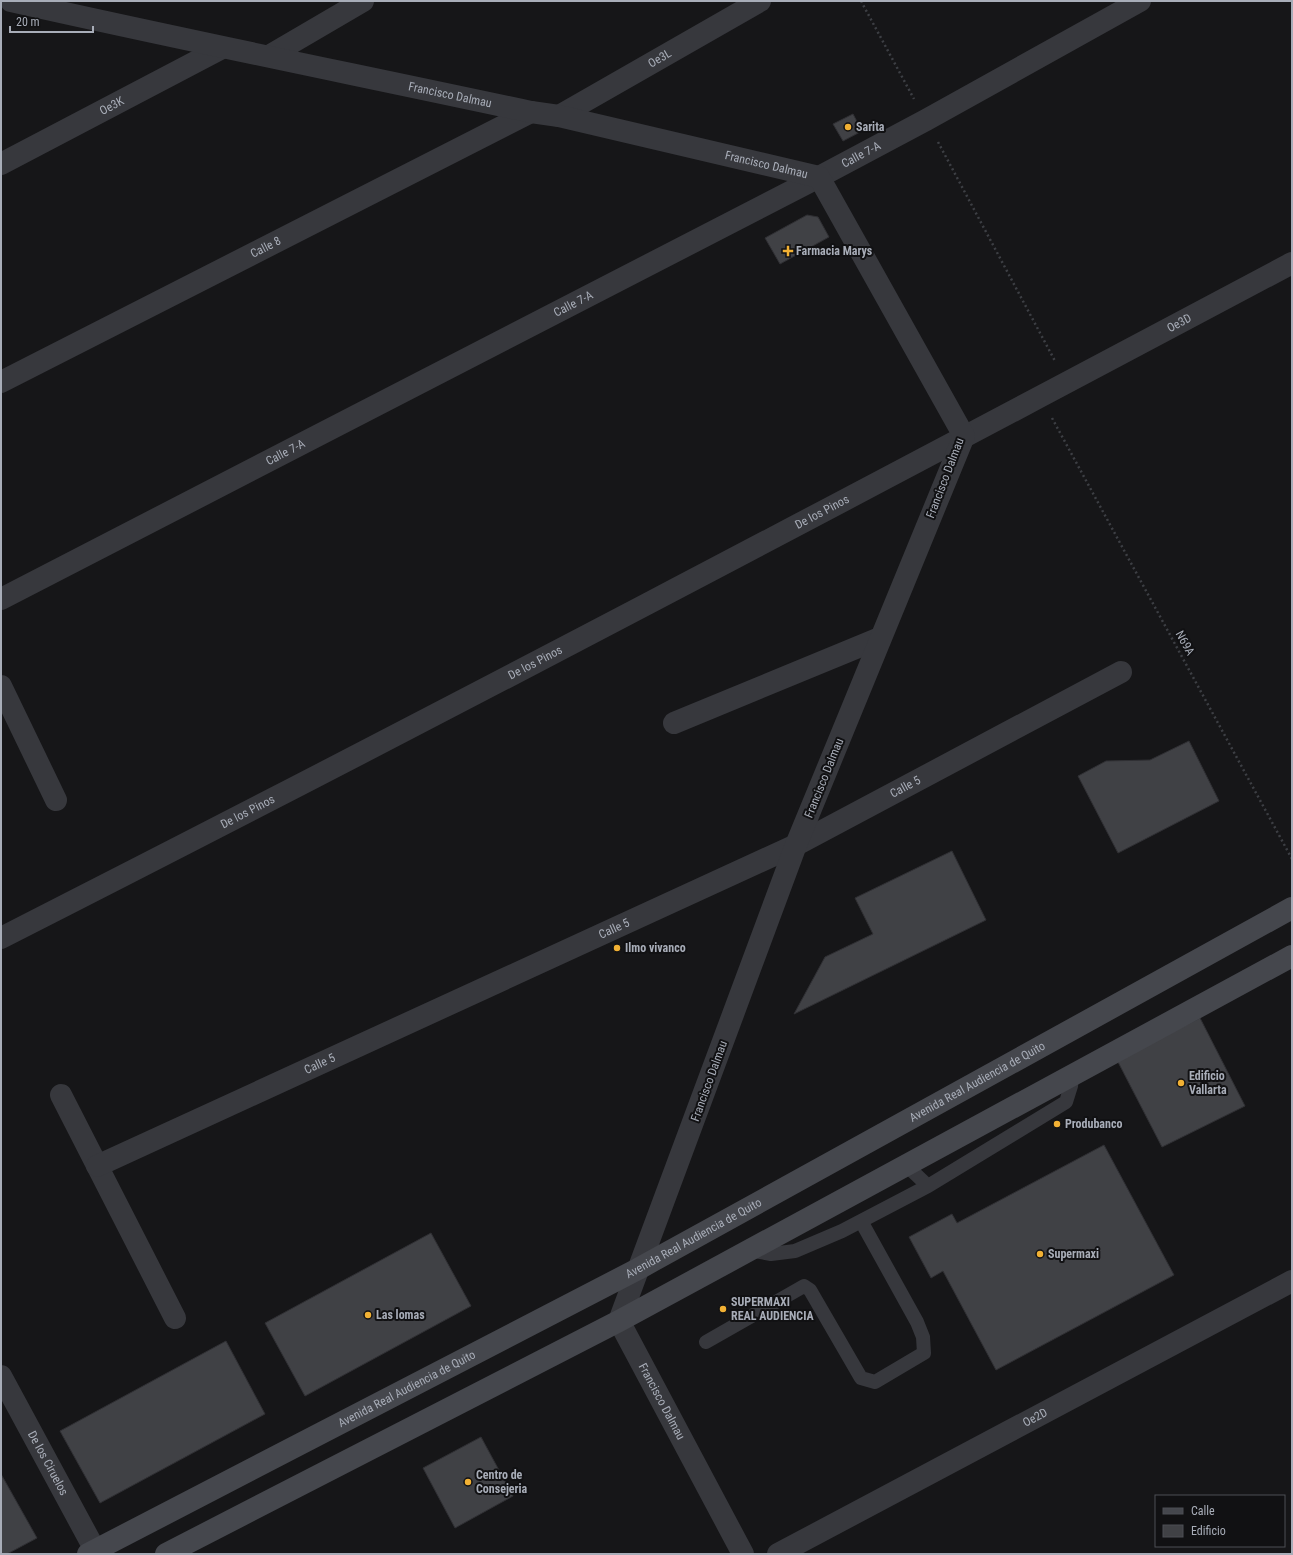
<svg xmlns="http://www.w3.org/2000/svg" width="1293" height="1555" font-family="'Roboto Condensed',sans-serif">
  <rect width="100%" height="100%" fill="#161618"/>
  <path fill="#404145" stroke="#303034" d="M 853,114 L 862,131 L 843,141 L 833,124 Z
    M 807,215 L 818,217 L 829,237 L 780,264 L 765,238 Z
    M 1189,741 L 1219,801 L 1118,853 L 1078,776 L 1106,761 L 1150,760 Z
    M 952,851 L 986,920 L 794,1014 L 825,957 L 873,934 L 855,898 Z
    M 1200,1018 L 1245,1106 L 1162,1147 L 1117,1060 Z
    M 1104,1145 L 1174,1275 L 996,1370 L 943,1271 L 931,1278 L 909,1237 L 952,1214 L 957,1223 Z
    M 431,1233 L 471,1306 L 305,1396 L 265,1323 Z
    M 226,1341 L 265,1414 L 100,1503 L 60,1431 Z
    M 481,1437 L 513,1496 L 455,1528 L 423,1468 Z
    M 1,1474 L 37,1538 L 7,1554 L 1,1554 Z"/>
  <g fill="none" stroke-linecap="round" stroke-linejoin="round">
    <path stroke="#3d3f44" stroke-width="2.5" stroke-dasharray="2 3" stroke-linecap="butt" d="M 861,1 L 914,99
      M 938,142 L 1055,361
      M 1052,418 L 1292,859"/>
    <path stroke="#37383d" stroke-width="14" d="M 906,1165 L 928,1186
      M 749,1250 L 771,1254 L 795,1251 L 842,1231 L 928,1186 L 1066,1102 L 1071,1086 L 1072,1075
      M 706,1342 L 804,1286 L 810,1290 L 861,1378 L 875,1382 L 924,1353 L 923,1337 L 917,1322 L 861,1221"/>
    <g stroke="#37383d" stroke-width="22">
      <path d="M 269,56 L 363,1"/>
      <path id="s1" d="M 559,116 L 760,1"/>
      <path id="s2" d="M 1,164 L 222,48"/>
      <path id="s3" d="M 1,382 L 531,112"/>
      <path id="s4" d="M 1,599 L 819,177 L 926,120 L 1140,1"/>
      <path d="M 1,686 L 56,800"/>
      <path d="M 674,723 L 880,638"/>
      <path id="s5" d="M 1,938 C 434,718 863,491 1292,263"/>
      <path d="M 61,1095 L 175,1318"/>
      <path id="s6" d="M 97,1166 L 796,845 L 1121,672"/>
      <path id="s7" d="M 1,1376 L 95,1550"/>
      <path id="s8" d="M 778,1554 L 1292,1281"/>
    </g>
    <path stroke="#37383d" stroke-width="22" id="s9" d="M 11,1 C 184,40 358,75 531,112 L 559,116 L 819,177 L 964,436 L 796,845 L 619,1321 L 743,1554"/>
    <g stroke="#45474d" stroke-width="22">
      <path id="s10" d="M 88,1554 L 638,1269 L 1292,908"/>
      <path d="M 166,1554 L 619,1321 L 1292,956"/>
    </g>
  </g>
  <g fill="#f2b134" stroke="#111113" stroke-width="1.5">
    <circle cx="848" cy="127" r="4"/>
    <path d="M786 245h4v4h4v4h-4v4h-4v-4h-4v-4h4z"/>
    <circle cx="617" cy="948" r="4"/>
    <circle cx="1181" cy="1083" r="4"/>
    <circle cx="1057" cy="1124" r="4"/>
    <circle cx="1040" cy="1254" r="4"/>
    <circle cx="723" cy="1309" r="4"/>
    <circle cx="368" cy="1315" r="4"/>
    <circle cx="468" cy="1482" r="4"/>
  </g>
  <g text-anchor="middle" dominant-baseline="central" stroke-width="4" stroke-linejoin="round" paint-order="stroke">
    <g font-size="12" fill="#a8adb8" stroke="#111113">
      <text stroke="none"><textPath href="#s1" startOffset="116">Oe3L</textPath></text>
      <text stroke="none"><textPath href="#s9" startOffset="449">Francisco Dalmau</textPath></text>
      <text stroke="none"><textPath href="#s2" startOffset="125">Oe3K</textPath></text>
      <text stroke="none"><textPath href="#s4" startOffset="968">Calle 7-A</textPath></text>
      <text stroke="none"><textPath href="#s9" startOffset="773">Francisco Dalmau</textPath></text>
      <text stroke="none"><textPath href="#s3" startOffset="297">Calle 8</textPath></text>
      <text stroke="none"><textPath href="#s4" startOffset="644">Calle 7-A</textPath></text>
      <text stroke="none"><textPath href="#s5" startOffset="1329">Oe3D</textPath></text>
      <text stroke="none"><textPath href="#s4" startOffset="320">Calle 7-A</textPath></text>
      <text transform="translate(945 478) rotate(-69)">Francisco Dalmau</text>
      <text stroke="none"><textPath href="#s5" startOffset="925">De los Pinos</textPath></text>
      <text transform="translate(1185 643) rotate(61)">N69A</text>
      <text stroke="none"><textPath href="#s5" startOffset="601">De los Pinos</textPath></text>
      <text transform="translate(824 778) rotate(-68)">Francisco Dalmau</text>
      <text stroke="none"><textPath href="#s6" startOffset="893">Calle 5</textPath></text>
      <text stroke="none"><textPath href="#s5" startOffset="277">De los Pinos</textPath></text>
      <text stroke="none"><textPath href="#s6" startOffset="569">Calle 5</textPath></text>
      <text stroke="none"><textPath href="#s6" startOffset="245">Calle 5</textPath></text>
      <text transform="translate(709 1081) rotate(-70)">Francisco Dalmau</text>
      <text stroke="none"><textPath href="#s10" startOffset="1007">Avenida Real Audiencia de Quito</textPath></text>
      <text stroke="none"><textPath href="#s10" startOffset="683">Avenida Real Audiencia de Quito</textPath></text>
      <text stroke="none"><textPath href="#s10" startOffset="359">Avenida Real Audiencia de Quito</textPath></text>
      <text stroke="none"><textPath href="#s9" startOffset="2165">Francisco Dalmau</textPath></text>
      <text stroke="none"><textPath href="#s8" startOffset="291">Oe2D</textPath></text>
      <text stroke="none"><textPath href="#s7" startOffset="99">De los Ciruelos</textPath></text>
    </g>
    <g font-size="12" font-weight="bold" fill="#a8adb8" stroke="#111113" text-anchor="start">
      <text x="856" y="127">Sarita</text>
      <text x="796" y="251">Farmacia Marys</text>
      <text x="625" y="948">Ilmo vivanco</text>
      <text x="1189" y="1076">Edificio<tspan x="1189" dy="14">Vallarta</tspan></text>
      <text x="1065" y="1124">Produbanco</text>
      <text x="1048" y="1254">Supermaxi</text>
      <text x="731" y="1302">SUPERMAXI<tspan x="731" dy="14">REAL AUDIENCIA</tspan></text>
      <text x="376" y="1315">Las lomas</text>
      <text x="476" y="1475">Centro de<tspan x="476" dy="14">Consejeria</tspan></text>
    </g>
  </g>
  <rect width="1293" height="1555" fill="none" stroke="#a8adb8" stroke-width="4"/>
  <rect x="1155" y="1495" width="130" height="52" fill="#111113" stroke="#4d4f55"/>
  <rect x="1163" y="1508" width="20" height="6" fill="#45474d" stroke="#4d4f55"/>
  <text x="1191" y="1515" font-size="12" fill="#a8adb8">Calle</text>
  <rect x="1163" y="1525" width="20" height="12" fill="#404145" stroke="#4d4f55"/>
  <text x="1191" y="1535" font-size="12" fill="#a8adb8">Edificio</text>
  <path d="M10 26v6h83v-6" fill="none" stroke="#a8adb8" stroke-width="2"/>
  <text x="16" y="26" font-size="12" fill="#a8adb8" stroke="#111113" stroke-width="3" paint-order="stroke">20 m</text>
</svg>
